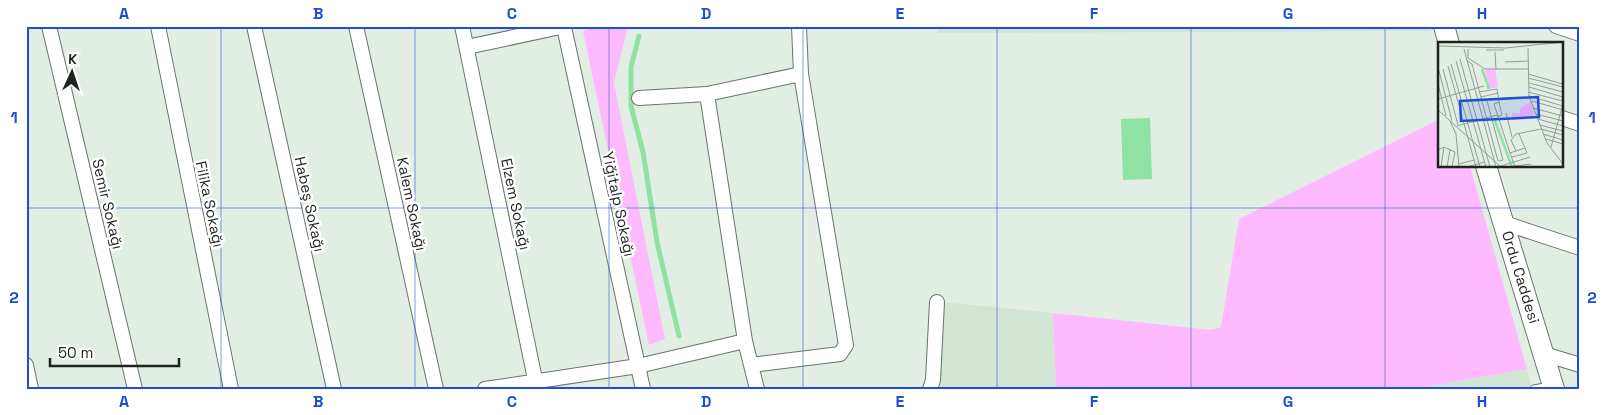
<svg xmlns="http://www.w3.org/2000/svg" width="1606" height="415" font-family="'Space Grotesk',sans-serif">
  <rect width="100%" height="100%" fill="#e2eee4"/>
  <path fill="#d2e5d5" d="M 936,26 L 1430,26 L 1431,31 L 938,33 Z
    M 942,302 L 1053,313 L 1056,389 L 940,389 Z
    M 1527,369 L 1532,389 L 1413,389 Z"/>
  <path fill="#febafe" d="M 599,26 L 626,26 L 627,30 L 614,83 L 665,339 L 649,345 L 583,31 Z
    M 1440,119 L 1440,166 L 1470,166 L 1527,369 L 1413,389 L 1056,389 L 1053,313 L 1211,330 L 1221,327 L 1239,219 Z"/>
  <path fill="#8fe2a2" d="M 1150,118 L 1152,179 L 1123,180 L 1121,119 Z"/>
  <g fill="none" stroke-linecap="round" stroke-linejoin="round">
    <path stroke="#8fe2a2" stroke-width="5" d="M 639,36 L 631,67 L 631,106 L 643,152 L 657,242 L 679,336"/>
    <defs>
      <path id="service" d="M 1534,389 L 1550,386"/>
      <path id="minor" d="M 49,26 L 135,389
        M 158,26 L 231,389
        M 254,26 L 334,389
        M 356,26 L 436,389
        M 462,26 L 537,389
        M 1556,26 L 1580,34
        M 564,27 L 643,389
        M 467,47 L 565,26
        M 639,98 L 707,94
        M 1562,118 L 1580,124
        M 1504,223 L 1580,248
        M 1544,354 L 1580,365
        M 26,365 L 31,389
        M 751,365 L 840,354 L 846,345 L 801,74
        M 485,389 L 638,366 L 745,341
        M 757,389 L 745,341 L 707,94 L 801,74 L 799,26
        M 930,389 L 933,380 L 937,302"/>
      <path id="secondary" d="M 1444,26 L 1449,44
        M 1486,166 L 1554,389"/>
    </defs>
    <use href="#service" stroke="#69746b" stroke-width="9"/>
    <use href="#minor" stroke="#69746b" stroke-width="16"/>
    <use href="#secondary" stroke="#69746b" stroke-width="22"/>
    <use href="#service" stroke="#fff" stroke-width="7"/>
    <use href="#minor" stroke="#fff" stroke-width="14"/>
    <use href="#secondary" stroke="#fff" stroke-width="20"/>
  </g>
  <path fill="none" stroke="#1d4ed8" stroke-width="1" stroke-opacity="0.55" d="M 221,26 L 221,389M 415,26 L 415,389M 609,26 L 609,389M 803,26 L 803,389M 997,26 L 997,389M 1191,26 L 1191,389M 1385,26 L 1385,389M 26,208 L 1580,208"/>
  <g text-anchor="middle" dominant-baseline="central" stroke-width="5" stroke-linejoin="round" paint-order="stroke">
    <g font-size="15" fill="#1f231f" stroke="#fff">
      <text transform="translate(108 204) rotate(77)">Semir Sokağı</text>
      <text transform="translate(210 204) rotate(78)">Filika Sokağı</text>
      <text transform="translate(310 204) rotate(78)">Habeş Sokağı</text>
      <text transform="translate(412 204) rotate(78)">Kalem Sokağı</text>
      <text transform="translate(516 204) rotate(78)">Elzem Sokağı</text>
      <text transform="translate(619 204) rotate(78)">Yiğitalp Sokağı</text>
      <text transform="translate(1521 277) rotate(73)">Ordu Caddesi</text>
    </g>
  </g>
  <g transform="translate(1438 42)">
    <rect width="125" height="125" fill="#e2eee4"/>
    <path d="M 57,27 L 60,45 L 51,47 L 47,28 ZM 93,60 L 97,73 L 74,78 L 74,71 L 82,72 L 82,66 Z" fill="#febafe"/>
    <path fill="none" stroke="#8fe2a2" stroke-width="2.5" d="M 44,27 L 51,47M 56,76 L 74,125"/>
    <path fill="none" stroke="#949d95" stroke-width="1" d="M 0,4 L 68,6 L 125,0M 90,6 L 91,54 L 109,101 L 125,122M 26,7 L 58,125M 30,7 L 30,16 L 47,27 L 91,27M 48,8 L 66,8M 57,10 L 58,27M 22,17 L 52,125M 28,18 L 34,22 L 60,119M 18,19 L 48,125M 67,20 L 91,19M 13,22 L 42,125M 10,24 L 38,125M 5,27 L 20,83M 1,29 L 14,79M 90,32 L 125,42M 90,36 L 125,45M 91,41 L 125,50M 0,42 L 8,74M 91,45 L 125,55M 41,50 L 59,47 L 61,60 L 56,62 L 72,111M 90,50 L 125,59M 91,54 L 125,64M 43,55 L 60,51M 0,57 L 46,44M 49,59 L 65,118 L 61,119M 94,59 L 125,68M 95,66 L 125,74M 0,68 L 63,125M 68,71 L 74,95M 98,72 L 125,79M 59,75 L 64,73 L 61,60M 100,77 L 125,84M 12,79 L 18,92 L 21,125M 102,83 L 125,89M 19,84 L 59,73M 105,92 L 125,98M 108,97 L 125,102M 113,105 L 125,62M 0,108 L 6,105 L 17,110 L 14,125M 78,109 L 73,98 L 78,92 L 103,87 L 125,93M 74,115 L 89,111 L 87,106M 21,122 L 36,118M 63,124 L 92,115M 77,124 L 93,122M 3,125 L 6,105M 9,125 L 12,108M 29,125 L 46,120M 77,125 L 72,111 L 87,106 L 81,92"/>
    <path fill="#1d4ed8" fill-opacity="0.15" stroke="#1d4ed8" stroke-width="2.5" d="M 100,55 L 101,75 L 23,79 L 22,59 Z"/>
    <rect width="125" height="125" fill="none" stroke="#1f231f" stroke-width="2.5"/>
  </g>
  <rect width="1606" height="415" fill="none" stroke="#ffffff" stroke-width="55"/>
  <g transform="translate(72 72) rotate(3)" stroke="#ffffff" stroke-width="4" paint-order="stroke">
  <path d="M0-4L9 19L0 12L-9 19Z" fill="#1f231f"/>
  <text y="-8" font-size="14" font-weight="bold" text-anchor="middle" fill="#1f231f">K</text>
  </g>
  <path d="M50 358v8h129v-8" fill="none" stroke="#1f231f" stroke-width="2.5"/>
  <text x="58" y="358" font-size="15" fill="#1f231f" stroke="#ffffff" stroke-width="4" paint-order="stroke">50 m</text>
  <rect x="28" y="28" width="1550" height="360" fill="none" stroke="#1d4ed8" stroke-width="2"/>
  <g font-size="16" text-anchor="middle" font-weight="bold" fill="#1d4ed8">
    <text x="124" y="19">A</text>
    <text x="318" y="19">B</text>
    <text x="512" y="19">C</text>
    <text x="706" y="19">D</text>
    <text x="900" y="19">E</text>
    <text x="1094" y="19">F</text>
    <text x="1288" y="19">G</text>
    <text x="1482" y="19">H</text>
    <text x="14" y="123">1</text>
    <text x="1592" y="123">1</text>
    <text x="14" y="303">2</text>
    <text x="1592" y="303">2</text>
    <text x="124" y="407">A</text>
    <text x="318" y="407">B</text>
    <text x="512" y="407">C</text>
    <text x="706" y="407">D</text>
    <text x="900" y="407">E</text>
    <text x="1094" y="407">F</text>
    <text x="1288" y="407">G</text>
    <text x="1482" y="407">H</text>
  </g>
</svg>
